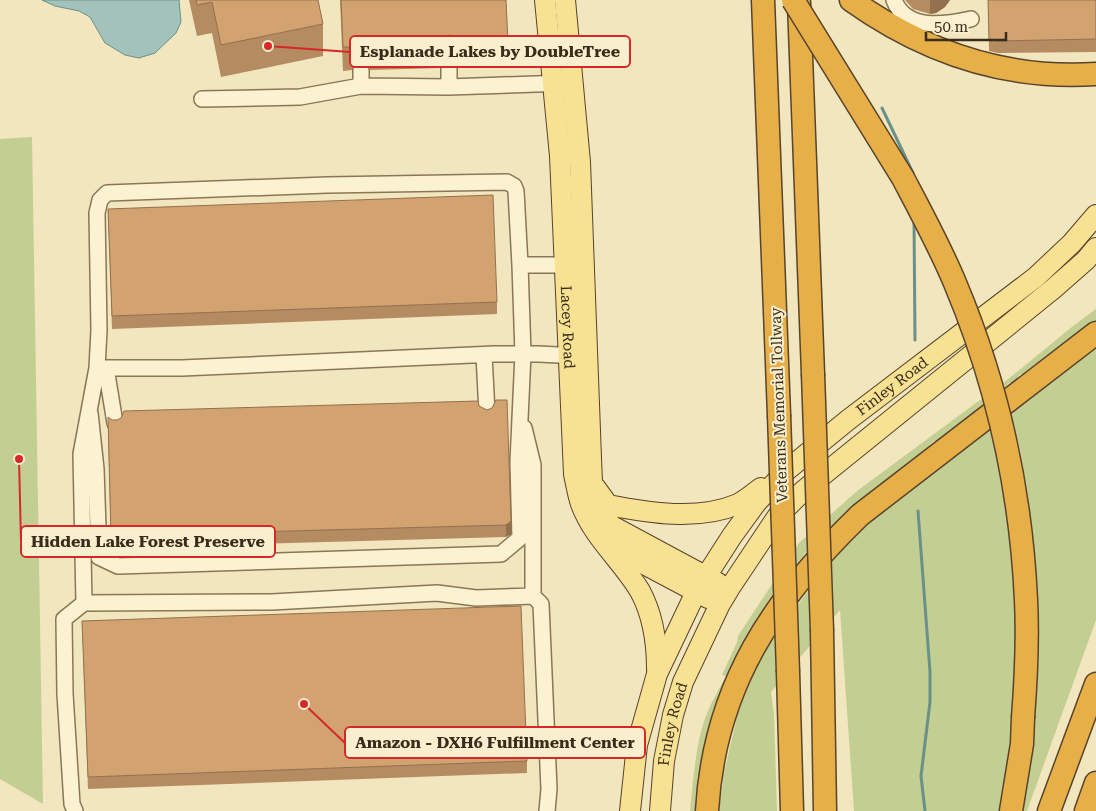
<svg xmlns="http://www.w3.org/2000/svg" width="1096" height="811" font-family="'Roboto Serif',serif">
  <rect width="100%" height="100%" fill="#f1e6be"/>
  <path fill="#c3cf92" d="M 32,137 L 43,804 L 0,779 L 0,139 Z
    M 1096,309 L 1096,322 L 1026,376 L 1020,374 L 1015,384 L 1009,383 L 1005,387 L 1006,391 L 938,443 L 934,441 L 930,444 L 930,449 L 841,519 L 805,553 L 769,602 L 699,811 L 690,811 C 693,784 695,748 704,722 C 709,706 718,691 726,676 L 722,675 L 737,642 L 738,636 L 799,543 L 838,508 L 857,491 L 1007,380 L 1073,326 Z
    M 1096,348 L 1096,620 L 1027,811 L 1017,811 L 1007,771 L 1000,811 L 854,811 L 840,610 L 771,692 L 774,714 L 777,811 L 719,811 L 724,773 L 738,712 L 760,659 L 772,640 L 837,551 L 887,506 Z"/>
  <path fill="#a2c2bb" stroke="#69918a" d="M 42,0 L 179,0 L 181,22 L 176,33 L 155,53 L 139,58 L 125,55 L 105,43 L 90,17 L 79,11 L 55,6 Z"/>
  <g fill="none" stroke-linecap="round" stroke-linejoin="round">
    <path stroke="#69918a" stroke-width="3" d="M 882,108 L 913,173 L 913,178
      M 914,219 L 915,340
      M 918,511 L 930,672 L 930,702 L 921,776 L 925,811"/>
    <defs>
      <path id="minor" d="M 894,0 C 906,31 944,25 971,19
        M 449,68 L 449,87
        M 361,70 L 361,86
        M 202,99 L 300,97 L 361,86 L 449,87 L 564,83
        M 573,265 L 520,265 L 516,191 L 514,186 L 507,182 L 327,185 L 107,193 L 100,200 L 97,213 L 99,330 L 97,368 L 182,368 L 494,354 L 538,354 L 579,356
        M 484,355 L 487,413
        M 106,368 L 115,423
        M 90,413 L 96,469 L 99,557 L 118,566 L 501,554 L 520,538 L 518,462 L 523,354 L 520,265
        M 524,428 L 533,465 L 533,596
        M 84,603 L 81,454 L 97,368
        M 75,811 L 72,804 L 65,694 L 64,619 L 84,603 L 272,602 L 437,593 L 476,598 L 533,596 L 541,604 L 549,789 L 547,811"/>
      <g id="major">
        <path id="s1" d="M 545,0 L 560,156 L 574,474 C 576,484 578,495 581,504 C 593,537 622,561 640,591 C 653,615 657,643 657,669"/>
        <path d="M 565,0 L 580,162 L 591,458 L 592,482 L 598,510 L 612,526 L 718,583"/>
        <path d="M 595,487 L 608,505 C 649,513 698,521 738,504 C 746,500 754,493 761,488"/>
        <path d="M 610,546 L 708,598"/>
        <path id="s2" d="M 630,811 L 637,745 L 657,674 L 696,592 L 732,536 L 756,503 L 787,470 L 848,420 L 1036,277 L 1072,243 L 1096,215"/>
        <path id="s3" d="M 660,811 L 664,761 L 673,715 L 683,682 L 720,604 L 729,589 L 777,517 L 803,491 L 1053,289 L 1086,260 L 1096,248"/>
      </g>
      <path id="highway" d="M 763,0 L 779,415
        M 851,0 C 924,52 1005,80 1096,74
        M 799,3 L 813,374
        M 822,631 L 825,811
        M 788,672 L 792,811
        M 707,811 C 714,687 773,599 860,515 L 1096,333
        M 1011,811 L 1022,744 L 1023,718
        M 1049,811 L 1096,684
        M 1086,811 L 1096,783"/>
    </defs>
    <use href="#minor" stroke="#8b7656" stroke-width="18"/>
    <use href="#major" stroke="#58432b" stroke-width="22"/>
    <use href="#highway" stroke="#58432b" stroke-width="25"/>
    <use href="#minor" stroke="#fbf2d2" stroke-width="15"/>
    <use href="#major" stroke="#f7e193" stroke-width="20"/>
    <use href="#highway" stroke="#e7af48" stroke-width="22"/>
    <defs>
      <path id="highway-bridge" d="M 793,0 L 903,178 C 921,212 940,247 955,283 C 997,383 1021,492 1026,600 C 1028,640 1026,679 1023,718
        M 813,374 L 822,631
        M 779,415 L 788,672"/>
    </defs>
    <use href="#highway-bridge" stroke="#58432b" stroke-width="25" stroke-linecap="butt"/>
    <use href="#highway-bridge" stroke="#e7af48" stroke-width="22"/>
  </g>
  <path fill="#b58b61" d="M 189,0 L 318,0 L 323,24 L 323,56 L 221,77 L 212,33 L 197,36 Z
    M 340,0 L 506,0 L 508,66 L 458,67 L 454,60 L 449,59 L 441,63 L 440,68 L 370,70 L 366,62 L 361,61 L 353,65 L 352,70 L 343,71 Z
    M 905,0 L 950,0 L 945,7 L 936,13 L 930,14 L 913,9 Z
    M 988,0 L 1096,0 L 1096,52 L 998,53 L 989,51 Z
    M 108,209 L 497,302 L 497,314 L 112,329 Z
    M 478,401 L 511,534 L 506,537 L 111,548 L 108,429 L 112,420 Z
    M 82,621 L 527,761 L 527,773 L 88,789 Z"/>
  <path fill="#93714f" d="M 930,0 L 950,0 L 945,7 L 936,13 L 930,14 Z
    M 449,35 L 449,59 L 441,63 L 440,68 L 440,44 L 441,39 Z
    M 361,37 L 361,61 L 353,65 L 352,70 L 352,47 L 353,41 Z
    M 511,521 L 511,534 L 506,537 L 506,525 Z"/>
  <path fill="#d2a271" stroke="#93714f" d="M 196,0 L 318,0 L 323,24 L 221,45 L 212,2 L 197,5 Z
    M 341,0 L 506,0 L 508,42 L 458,44 L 454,37 L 449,35 L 441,39 L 440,44 L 370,46 L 366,39 L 361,37 L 353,41 L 352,47 L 343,47 Z
    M 988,0 L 1096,0 L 1096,39 L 998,41 L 989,39 Z
    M 493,195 L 497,302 L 112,316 L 108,209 Z
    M 496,400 L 507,400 L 511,521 L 506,525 L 111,536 L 108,417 L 112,420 L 117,420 L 121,418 L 124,411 L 478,401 L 479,406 L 487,410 L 492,408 Z
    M 521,606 L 527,761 L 88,777 L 82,621 Z"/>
  <g text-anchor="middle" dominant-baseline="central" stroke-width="4" stroke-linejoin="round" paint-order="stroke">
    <g font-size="15" fill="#392c1b" stroke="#f8efcf">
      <text stroke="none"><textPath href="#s1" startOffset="328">Lacey Road</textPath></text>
      <text stroke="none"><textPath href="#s2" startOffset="518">Finley Road</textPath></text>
      <text transform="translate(779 405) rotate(-92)">Veterans Memorial Tollway</text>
      <text stroke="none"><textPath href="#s3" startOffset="88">Finley Road</textPath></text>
    </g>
  </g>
  <path fill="none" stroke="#d62828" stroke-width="2" d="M268 46L350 52M19 459L21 541M304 704L345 743"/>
  <g fill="#d62828" stroke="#f8efcf" stroke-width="2">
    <circle cx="268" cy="46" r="5"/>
    <circle cx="19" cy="459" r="5"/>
    <circle cx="304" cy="704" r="5"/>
  </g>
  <g fill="#f8efcf" stroke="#d62828" stroke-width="2">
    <rect x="350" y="36" width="280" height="31" rx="5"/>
    <rect x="21" y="526" width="254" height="31" rx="5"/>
    <rect x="345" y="727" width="300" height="31" rx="5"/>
  </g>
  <g font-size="16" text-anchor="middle" font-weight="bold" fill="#392c1b">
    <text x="490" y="57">Esplanade Lakes by DoubleTree</text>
    <text x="148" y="547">Hidden Lake Forest Preserve</text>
    <text x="495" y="748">Amazon - DXH6 Fulfillment Center</text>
  </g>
  <path d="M926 32v8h80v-8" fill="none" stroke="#392c1b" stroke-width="2.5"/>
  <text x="934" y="32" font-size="15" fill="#392c1b" stroke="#f8efcf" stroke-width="4" paint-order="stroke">50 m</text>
</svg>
